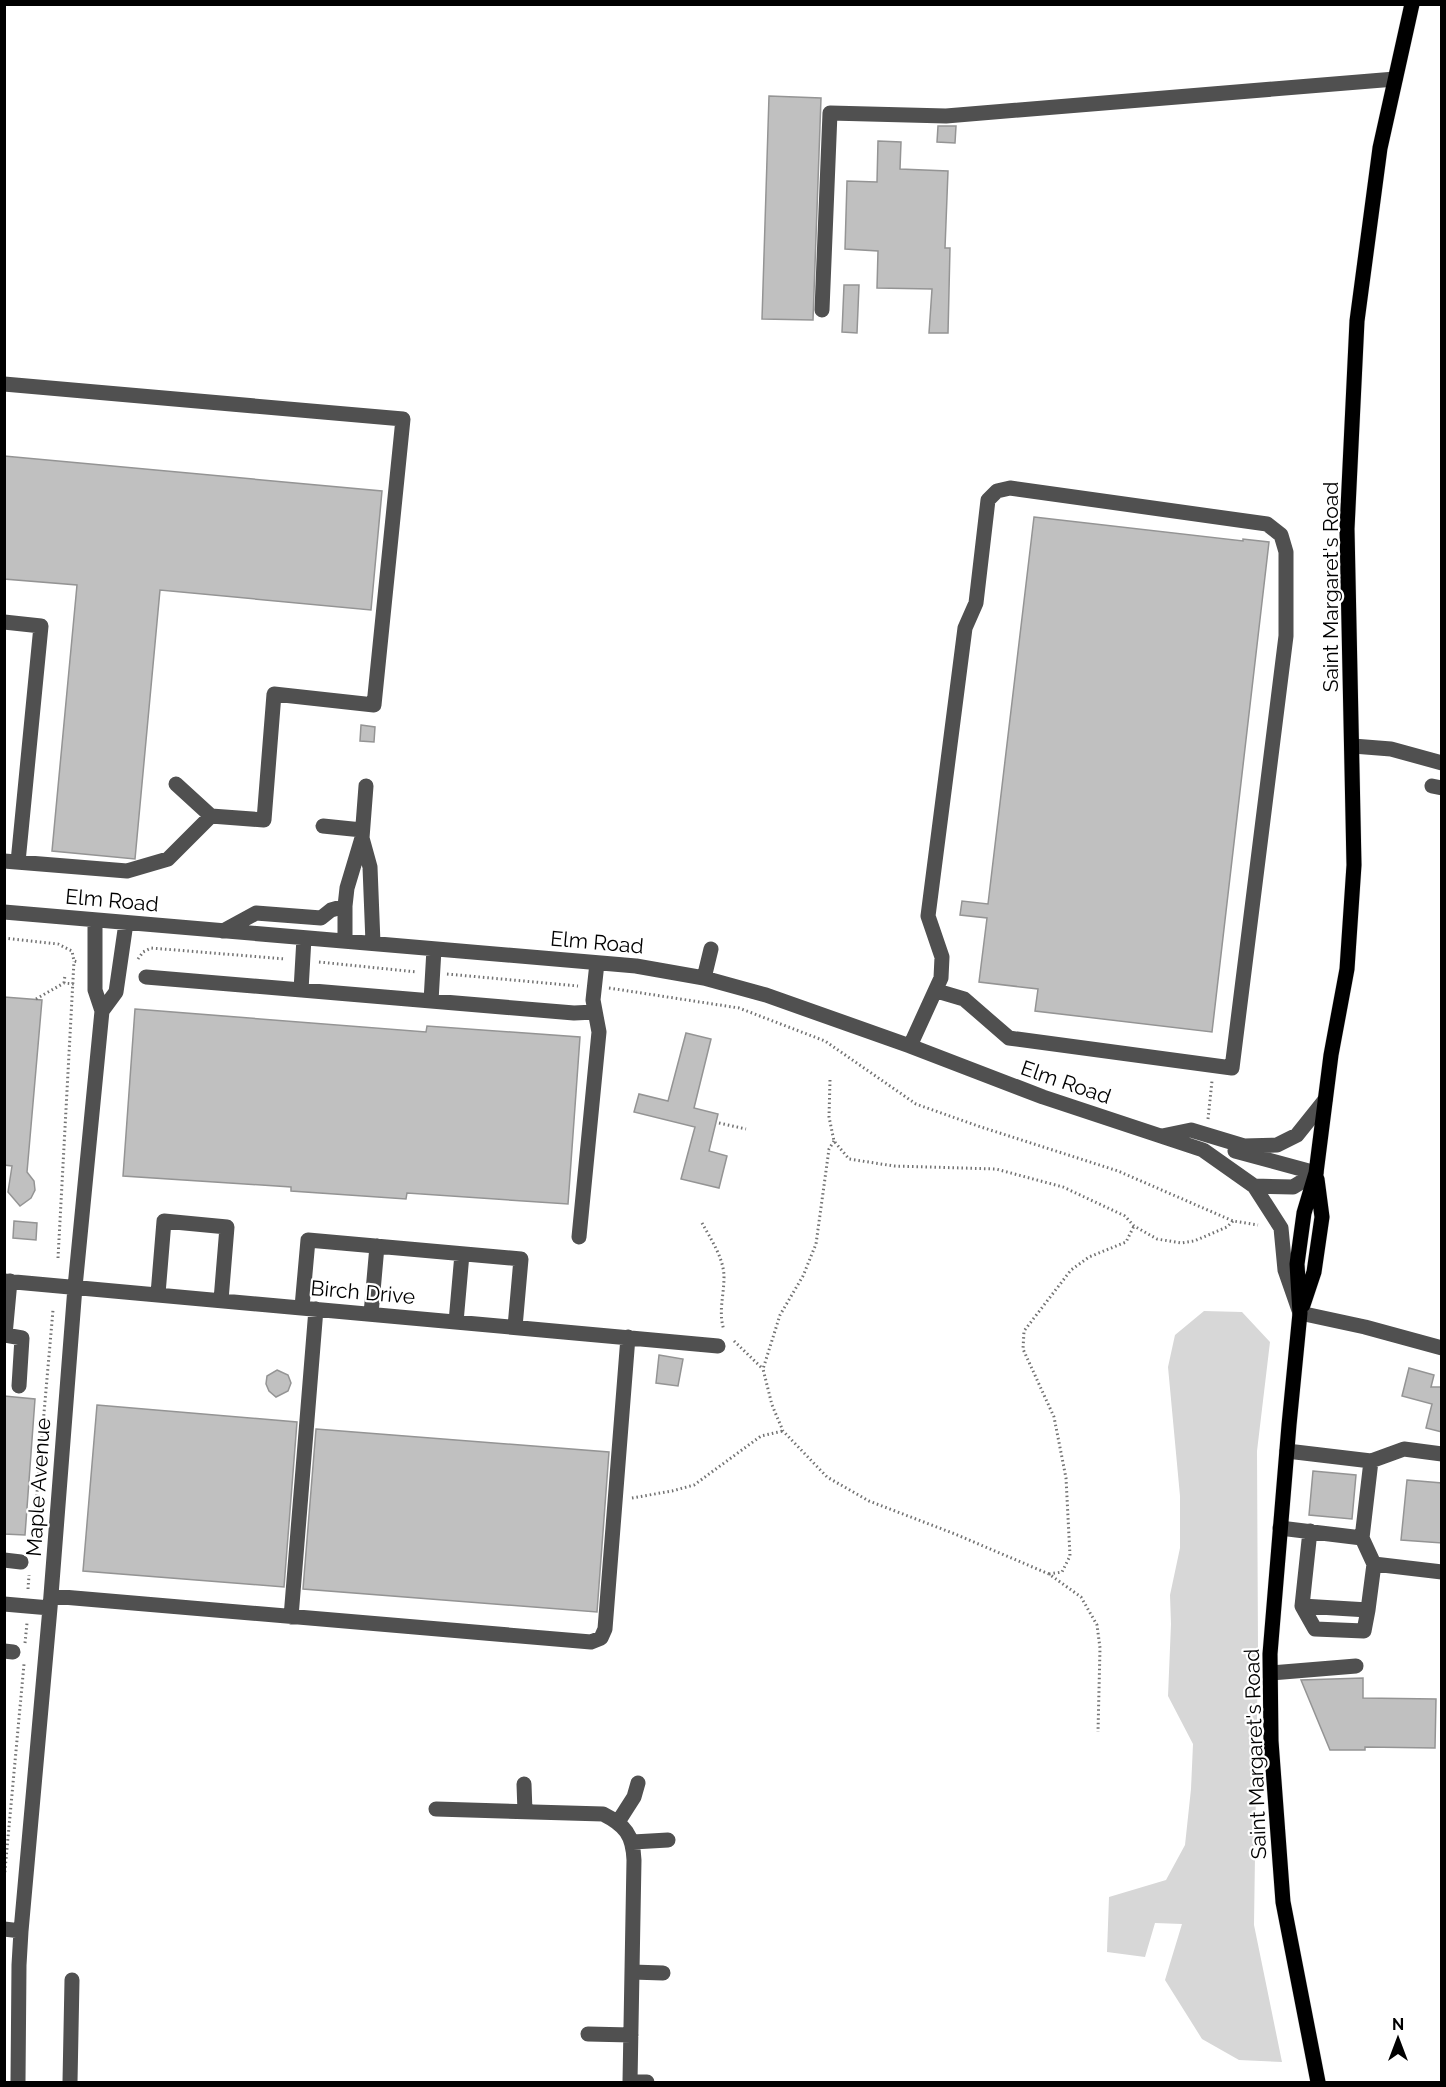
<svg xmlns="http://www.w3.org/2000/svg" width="1446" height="2087" font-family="Raleway,sans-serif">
  <rect width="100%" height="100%" fill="#fff"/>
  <path fill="#d7d7d7" d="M 1204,1311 L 1242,1312 L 1270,1342 L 1257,1451 L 1258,1649 L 1254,1925 L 1282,2062 L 1239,2060 L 1202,2039 L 1165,1980 L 1182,1924 L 1155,1923 L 1145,1957 L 1107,1952 L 1109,1897 L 1166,1880 L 1185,1845 L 1191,1789 L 1193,1744 L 1168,1696 L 1171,1624 L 1170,1595 L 1180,1548 L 1180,1496 L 1168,1367 L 1175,1335 Z"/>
  <path fill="#c0c0c0" stroke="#949494" stroke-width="1.5" d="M 769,96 L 821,98 L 813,320 L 762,319 Z
    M 938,126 L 956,126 L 955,143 L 937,142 Z
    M 878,141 L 901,142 L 900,169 L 948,171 L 945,248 L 950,248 L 948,333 L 929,333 L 932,289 L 877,288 L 878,251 L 845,249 L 847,181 L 877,182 Z
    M 844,285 L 859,285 L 857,333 L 842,332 Z
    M 4,456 L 382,491 L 371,610 L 160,590 L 135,859 L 52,851 L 77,585 L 4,579 Z
    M 1034,517 L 1243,541 L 1243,539 L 1269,542 L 1212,1032 L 1035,1011 L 1038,989 L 979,982 L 987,918 L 960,915 L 962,901 L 988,904 Z
    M 361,725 L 375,727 L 374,742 L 360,741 Z
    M 4,997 L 42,1000 L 27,1172 L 34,1181 L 35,1190 L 31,1198 L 20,1206 L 8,1192 L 12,1166 L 4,1165 Z
    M 135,1009 L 426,1032 L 427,1026 L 580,1037 L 568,1204 L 407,1193 L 406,1199 L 291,1191 L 291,1187 L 123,1176 Z
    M 686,1033 L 711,1039 L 694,1108 L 718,1114 L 709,1151 L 727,1156 L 719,1188 L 681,1179 L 695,1127 L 634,1112 L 639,1094 L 668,1101 Z
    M 14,1221 L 37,1223 L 36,1240 L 13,1238 Z
    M 659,1355 L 683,1359 L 678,1386 L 656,1383 Z
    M 1409,1368 L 1434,1375 L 1431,1387 L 1442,1387 L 1442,1432 L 1426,1428 L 1432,1404 L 1402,1396 Z
    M 277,1370 L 288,1375 L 291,1383 L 288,1391 L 276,1397 L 269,1391 L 266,1384 L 267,1376 Z
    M 4,1396 L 35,1399 L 25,1535 L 4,1534 Z
    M 97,1405 L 297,1422 L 284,1587 L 83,1571 Z
    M 316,1429 L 609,1452 L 597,1612 L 303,1589 Z
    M 1313,1471 L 1356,1475 L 1352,1519 L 1309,1515 Z
    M 1407,1480 L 1442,1483 L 1442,1543 L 1401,1540 Z
    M 1363,1678 L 1363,1698 L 1436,1699 L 1435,1748 L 1365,1747 L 1365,1750 L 1330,1750 L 1301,1680 Z"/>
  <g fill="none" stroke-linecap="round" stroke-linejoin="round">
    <defs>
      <path id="major" d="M 1303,1305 L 1314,1272 L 1322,1217 L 1317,1179
        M 1318,2082 L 1283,1902 L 1271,1741 L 1270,1654 L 1289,1425 L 1300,1313 L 1297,1264 L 1304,1213 L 1316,1173 L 1331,1055 L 1347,969 L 1354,865 L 1347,529 L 1357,321 L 1380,148 L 1412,4"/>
    </defs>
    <use href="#major" stroke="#dbdbdb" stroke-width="16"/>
    <path stroke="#727272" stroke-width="3" stroke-dasharray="1.5 3" stroke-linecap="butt" d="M 4,938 L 58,944 L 72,951 L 74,961 L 79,962
      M 138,959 L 143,952 L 151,948 L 286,959
      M 319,962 L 417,972
      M 447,974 L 578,986
      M 64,983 L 65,975
      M 609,988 L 739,1008 L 825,1041 L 916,1104 L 981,1127 L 1118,1171 L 1233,1221 L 1258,1225
      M 36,999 L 64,983 L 74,984
      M 830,1080 L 829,1117 L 834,1141 L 849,1159 L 894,1166 L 996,1169 L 1063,1187 L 1125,1216 L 1134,1226 L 1157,1239 L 1181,1243 L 1194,1241 L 1227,1227 L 1233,1221
      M 1208,1119 L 1212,1081
      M 719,1123 L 746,1129
      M 834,1141 L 829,1149 L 816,1244 L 803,1276 L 780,1315 L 763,1369 L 772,1405 L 783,1431 L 827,1477 L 869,1501 L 955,1534 L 1049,1574 L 1081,1597 L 1097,1625 L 1100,1648 L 1098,1732
      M 702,1223 C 711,1239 724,1259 724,1277 C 724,1296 718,1312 724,1330
      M 58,1258 L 74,961
      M 734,1341 L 763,1369
      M 632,1498 L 672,1491 L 694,1485 L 761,1436 L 783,1431
      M 32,1550 L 53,1310
      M 1049,1574 L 1062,1572 L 1070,1556 L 1066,1478 L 1054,1417 L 1023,1349 L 1024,1331 L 1071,1270 L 1089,1257 L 1126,1242 L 1134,1226
      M 28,1589 L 29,1575
      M 25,1643 L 27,1623
      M 4,1881 L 24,1664"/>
    <path stroke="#505050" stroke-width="15" d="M 822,310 L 830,113 L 946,116 L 1395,79
      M 4,384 L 403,419 L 374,705 L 274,694 L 264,820 L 211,816 L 168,859 L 127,871 L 4,861
      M 4,622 L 41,626 L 18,862
      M 1353,746 L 1391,749 L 1442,763
      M 176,784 L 211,816
      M 1432,786 L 1442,788
      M 323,826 L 362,830
      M 362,838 L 370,867 L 373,943
      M 4,912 L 636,966 L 704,978 L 766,995 L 910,1046 L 1043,1097 L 1203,1150 L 1254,1186 L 1281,1228 L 1285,1270 L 1300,1313 L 1365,1327 L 1442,1348
      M 223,931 L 256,913 L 321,918 L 331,910 L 345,906
      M 345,941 L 345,906 L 347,888 L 362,838 L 366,786
      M 146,977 L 574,1013 L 595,1012
      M 704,978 L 711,949
      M 301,990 L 304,938
      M 431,1001 L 434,949
      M 102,1011 L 116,992 L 126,923
      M 910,1046 L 941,978 L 942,957 L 928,916 L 965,628 L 976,603 L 988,500 L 997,491 L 1010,488 L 1267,524 L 1281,535 L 1286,552 L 1286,636 L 1232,1068 L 1009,1038 L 964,999 L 937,991
      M 1162,1136 L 1191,1130 L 1244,1146 L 1277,1145 L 1297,1135 L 1325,1100
      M 1235,1151 L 1316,1173
      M 1254,1186 L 1293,1187 L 1316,1173
      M 579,1237 L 599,1032 L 593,1000 L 597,963
      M 4,1281 L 718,1346
      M 10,1281 L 5,1335 L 22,1338 L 19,1386
      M 158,1294 L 164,1221 L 227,1227 L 221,1300
      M 302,1307 L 308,1240 L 521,1259 L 515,1327
      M 371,1314 L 377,1246
      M 456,1322 L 462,1254
      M 1371,1461 L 1404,1449 L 1442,1454
      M 1280,1528 L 1362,1538 L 1371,1461 L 1287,1451
      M 1310,1531 L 1302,1606 L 1368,1610 L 1374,1564 L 1362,1538
      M 4,1560 L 21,1562
      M 1374,1564 L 1442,1572
      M 51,1596 L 591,1642 L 601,1638 L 605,1629 L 628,1337
      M 4,1604 L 50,1608
      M 1302,1606 L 1315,1629 L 1364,1631 L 1368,1610
      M 291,1617 L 316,1309
      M 4,1651 L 13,1652
      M 1271,1673 L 1356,1666
      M 524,1784 L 525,1812
      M 436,1809 L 603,1814 C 625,1825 633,1835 634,1860 L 630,2082
      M 618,1822 L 634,1797 L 638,1783
      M 633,1842 L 668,1840
      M 4,1929 L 21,1931
      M 632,1972 L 663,1973
      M 588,2034 L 631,2035
      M 18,2082 L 19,1965 L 21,1931 L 50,1608 L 75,1287 L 102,1011 L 95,990 L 95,920
      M 70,2082 L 72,1980
      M 630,2082 L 647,2082"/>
    <use href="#major" stroke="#000" stroke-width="15"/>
  </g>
  <g text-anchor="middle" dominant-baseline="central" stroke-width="4.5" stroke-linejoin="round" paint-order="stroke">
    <g font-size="21" fill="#000" stroke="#fff">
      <text transform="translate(1330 587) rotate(-90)">Saint Margaret's Road</text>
      <text transform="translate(112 900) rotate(5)">Elm Road</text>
      <text transform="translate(597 942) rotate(5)">Elm Road</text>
      <text transform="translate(1066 1082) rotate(19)">Elm Road</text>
      <text transform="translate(363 1292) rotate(5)">Birch Drive</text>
      <text transform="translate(38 1487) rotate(-86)">Maple Avenue</text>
      <text transform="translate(1255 1754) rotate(-92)">Saint Margaret's Road</text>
    </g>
  </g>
  <rect width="1446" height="2087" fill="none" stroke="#000000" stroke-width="12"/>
  <g transform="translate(1398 2039)" stroke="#ffffff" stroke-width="4.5" paint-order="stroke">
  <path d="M0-4.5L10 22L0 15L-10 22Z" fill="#000000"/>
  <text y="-9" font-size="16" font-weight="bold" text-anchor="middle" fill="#000000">N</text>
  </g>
</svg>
